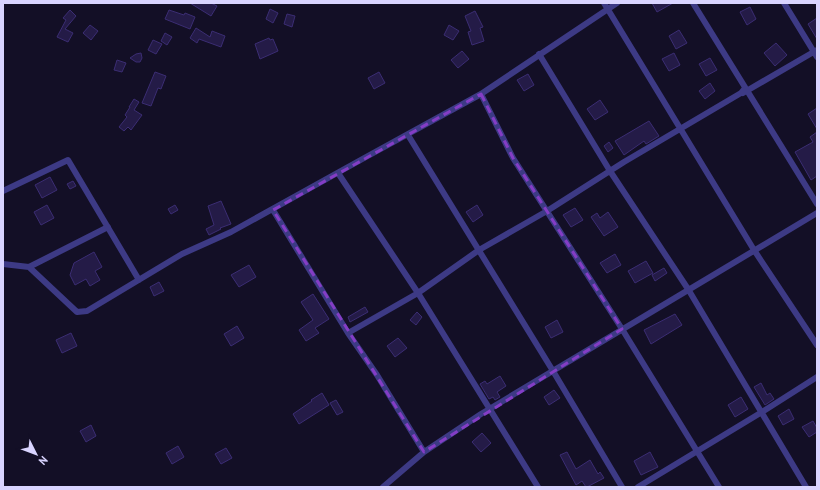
<svg xmlns="http://www.w3.org/2000/svg" width="820" height="490" font-family="'PT Sans',sans-serif">
  <rect width="100%" height="100%" fill="#130f26"/>
  <path fill="#241b47" stroke="#3b2d73" d="M 190,3 L 211,3 L 217,6 L 211,16 Z
    M 652,3 L 673,3 L 657,12 Z
    M 750,7 L 756,19 L 747,25 L 740,12 Z
    M 270,9 L 278,13 L 273,23 L 266,19 Z
    M 70,10 L 76,16 L 65,29 L 73,33 L 68,42 L 57,37 L 66,20 L 63,18 Z
    M 169,10 L 184,15 L 185,13 L 195,17 L 190,29 L 165,19 Z
    M 475,11 L 483,27 L 480,28 L 484,41 L 472,45 L 468,32 L 471,31 L 465,16 Z
    M 287,14 L 295,16 L 292,27 L 284,24 Z
    M 817,18 L 817,39 L 808,24 Z
    M 90,25 L 98,31 L 91,40 L 83,33 Z
    M 449,25 L 459,31 L 453,40 L 444,35 Z
    M 196,28 L 210,37 L 212,31 L 225,36 L 221,47 L 199,39 L 197,43 L 190,38 Z
    M 679,30 L 687,43 L 676,49 L 669,36 Z
    M 165,33 L 172,37 L 167,45 L 161,41 Z
    M 269,38 L 270,40 L 273,39 L 278,51 L 260,59 L 255,44 Z
    M 153,40 L 162,44 L 156,54 L 148,50 Z
    M 776,43 L 787,55 L 775,66 L 764,53 Z
    M 462,51 L 469,59 L 458,68 L 451,60 Z
    M 141,53 L 142,58 L 140,62 L 136,62 L 130,58 L 136,54 Z
    M 674,53 L 680,65 L 669,71 L 662,59 Z
    M 710,58 L 717,70 L 706,76 L 699,64 Z
    M 117,60 L 126,63 L 122,72 L 114,70 Z
    M 155,72 L 166,76 L 161,89 L 158,88 L 151,106 L 142,103 Z
    M 379,72 L 385,83 L 374,89 L 368,78 Z
    M 528,74 L 534,85 L 524,91 L 517,80 Z
    M 710,83 L 715,91 L 705,99 L 699,91 Z
    M 134,99 L 139,102 L 134,110 L 142,115 L 131,130 L 128,127 L 124,131 L 119,127 L 127,117 L 125,115 L 130,107 L 129,107 Z
    M 600,100 L 608,112 L 595,120 L 587,109 Z
    M 817,108 L 817,129 L 808,114 Z
    M 649,121 L 659,136 L 646,144 L 644,141 L 624,155 L 615,141 Z
    M 817,132 L 817,176 L 811,180 L 795,152 L 813,142 L 810,137 Z
    M 609,142 L 613,148 L 608,152 L 604,146 Z
    M 50,177 L 57,190 L 42,198 L 35,185 Z
    M 73,181 L 76,186 L 70,189 L 67,184 Z
    M 221,201 L 231,224 L 220,228 L 221,229 L 209,235 L 206,229 L 214,225 L 208,206 Z
    M 47,205 L 54,218 L 41,225 L 34,212 Z
    M 175,205 L 178,210 L 171,214 L 168,209 Z
    M 477,205 L 483,215 L 473,222 L 466,212 Z
    M 575,208 L 583,220 L 571,227 L 563,215 Z
    M 608,212 L 618,227 L 604,236 L 591,217 L 597,213 L 600,218 Z
    M 94,252 L 102,267 L 95,271 L 100,280 L 90,286 L 86,279 L 75,285 L 70,275 L 74,263 Z
    M 615,254 L 621,265 L 607,273 L 600,263 Z
    M 646,261 L 653,273 L 635,283 L 628,271 Z
    M 249,265 L 256,277 L 239,287 L 231,275 Z
    M 664,268 L 667,273 L 655,281 L 652,275 Z
    M 159,282 L 164,291 L 154,296 L 150,287 Z
    M 313,294 L 329,319 L 315,328 L 319,333 L 306,341 L 299,330 L 313,320 L 301,302 Z
    M 365,307 L 368,312 L 350,322 L 348,317 Z
    M 417,312 L 422,317 L 416,325 L 410,320 Z
    M 675,314 L 682,325 L 651,344 L 644,330 Z
    M 557,320 L 563,332 L 551,338 L 545,327 Z
    M 237,326 L 244,338 L 231,346 L 224,334 Z
    M 71,333 L 77,346 L 62,353 L 56,340 Z
    M 398,338 L 407,348 L 395,357 L 387,346 Z
    M 500,376 L 506,386 L 497,392 L 500,397 L 495,400 L 493,397 L 489,399 L 480,384 L 485,381 L 487,384 Z
    M 761,383 L 767,395 L 770,393 L 774,399 L 765,405 L 754,387 Z
    M 554,390 L 560,398 L 549,405 L 544,397 Z
    M 322,393 L 329,405 L 299,424 L 293,414 L 312,401 L 311,400 Z
    M 741,397 L 748,409 L 735,417 L 728,405 Z
    M 336,400 L 343,412 L 337,415 L 330,403 Z
    M 789,409 L 794,419 L 783,425 L 778,416 Z
    M 813,421 L 817,428 L 817,432 L 809,437 L 802,427 Z
    M 91,425 L 96,436 L 86,442 L 80,431 Z
    M 482,433 L 491,443 L 481,452 L 472,442 Z
    M 178,446 L 184,457 L 172,464 L 166,453 Z
    M 226,448 L 232,458 L 221,464 L 215,454 Z
    M 567,452 L 576,469 L 590,460 L 598,474 L 600,472 L 604,478 L 587,487 L 586,487 L 582,481 L 576,485 L 560,455 Z
    M 650,452 L 658,467 L 641,475 L 634,461 Z"/>
  <g fill="none" stroke-linecap="round" stroke-linejoin="round">
    <path stroke="#3d3a85" stroke-width="6" d="M 604,3 L 754,250 L 817,345
      M 693,3 L 817,204
      M 784,3 L 817,57
      M 539,54 L 610,171 L 688,289 L 806,487
      M 743,93 L 817,50
      M 481,94 L 513,158 L 622,329 L 719,487
      M 408,135 L 553,371 L 622,487
      M 338,173 L 418,293 L 538,487
      M 3,191 L 68,160 L 139,280
      M 273,210 L 348,333
      M 3,264 L 29,267 L 77,312 L 87,311 L 182,254 L 231,232 L 366,157 L 481,94 L 617,3
      M 29,267 L 108,227
      M 424,452 L 377,375 L 348,333 L 418,293 L 479,250 L 547,211 L 624,162 L 741,93 L 745,88
      M 383,487 L 424,452 L 481,414 L 817,213
      M 638,487 L 762,412 L 817,377"/>
  </g>
  <path fill="none" stroke="#843dc5" stroke-width="3" stroke-dasharray="8 5" stroke-linejoin="round" d="M 481,94 L 513,158 L 622,329 L 424,452 L 273,210 Z"/>
  <rect width="820" height="490" fill="none" stroke="#d9d4ff" stroke-width="8"/>
  <g transform="translate(36 454) rotate(132)" stroke="#130f26" stroke-width="3" paint-order="stroke">
  <path d="M0-3L7 15L0 10L-7 15Z" fill="#d9d4ff"/>
  <text y="-6" font-size="11" font-weight="bold" text-anchor="middle" fill="#d9d4ff">N</text>
  </g>
</svg>
